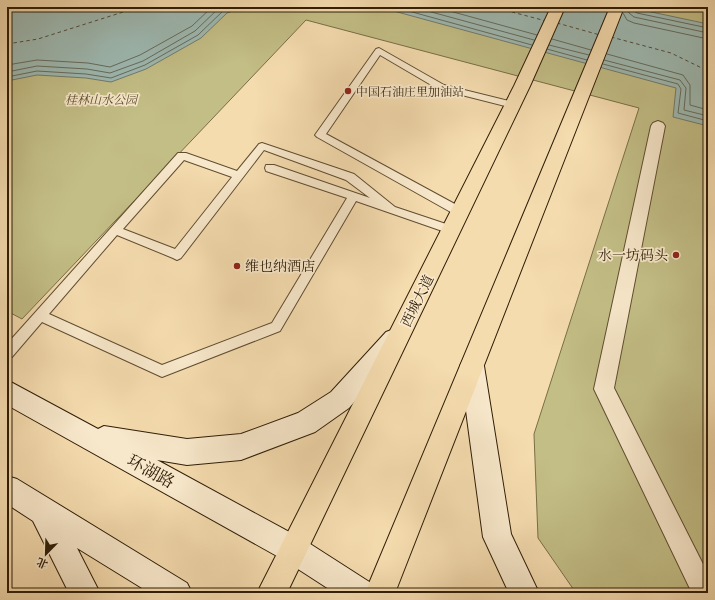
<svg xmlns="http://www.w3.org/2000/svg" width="715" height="600" font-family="'Libre Caslon Text','Noto Serif SC',serif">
  <rect width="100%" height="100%" fill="#f5dcaf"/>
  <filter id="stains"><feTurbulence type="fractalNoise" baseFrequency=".005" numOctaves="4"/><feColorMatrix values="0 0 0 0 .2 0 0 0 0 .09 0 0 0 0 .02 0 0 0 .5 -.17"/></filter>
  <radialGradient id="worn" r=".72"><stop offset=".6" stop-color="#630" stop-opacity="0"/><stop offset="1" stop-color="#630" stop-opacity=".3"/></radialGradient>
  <path fill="#c3be86" stroke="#796e46" d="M 7,7 L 708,7 L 708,593 L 576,593 L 538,538 L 534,434 L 639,108 L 306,20 L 22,319 L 7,311 Z"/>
  <path fill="#9ebab3" stroke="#727b6e" d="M 7,7 L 245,7 L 227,13 L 201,38 L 146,69 L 111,82 L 86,78 L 37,75 L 7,81 Z
    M 379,7 L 628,7 L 708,24 L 708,126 L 673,117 L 676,88 Z"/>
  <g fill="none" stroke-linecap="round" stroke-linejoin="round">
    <path stroke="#666c5d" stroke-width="1" d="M 394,7 L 532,45
      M 413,7 L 534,40
      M 435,7 L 537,35
      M 628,7 L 629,13 L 634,17 L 708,33
      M 633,7 L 634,11 L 637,13 L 708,28
      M 623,13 L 627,20 L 634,23 L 708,39
      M 552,39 L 591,50
      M 549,45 L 589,55
      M 547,49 L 587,60
      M 607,54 L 683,75 L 690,85 L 690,105 L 708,110
      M 604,60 L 680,80 L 686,88 L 684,110 L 708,116
      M 603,64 L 678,84 L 681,89 L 678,113 L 708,121
      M 7,65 L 37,60 L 88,63 L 110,67 L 140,55 L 192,26 L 212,7
      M 7,72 L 37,66 L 87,69 L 110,73 L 143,61 L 195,31 L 220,7
      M 7,77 L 37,71 L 86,74 L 111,78 L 145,65 L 198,35 L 224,10 L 233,7"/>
    <path stroke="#504c3b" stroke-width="1" stroke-dasharray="3.5 3" stroke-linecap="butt" d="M 493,7 L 546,21
      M 557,23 L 600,35
      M 611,37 L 671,53 L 708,71
      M 7,44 L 38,39 L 139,7"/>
    <defs>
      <path id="service" d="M 379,48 L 444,85 L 513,102 L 518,105 L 513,108 L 438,89 L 380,55 L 326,134 L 464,209 L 465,212 L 464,215 L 460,216 L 456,215 L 317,137 L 315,135 L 376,49 Z
        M 262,143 L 354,174 L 395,207 L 455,227 L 457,230 L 455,233 L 451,234 L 356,201 L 280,331 L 162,377 L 42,322 L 12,357 L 7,359 L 7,344 L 178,153 L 186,153 L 237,171 L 259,144 ZM 264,150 L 346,180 L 370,198 L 274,165 L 266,165 L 265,168 L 266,171 L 347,198 L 272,323 L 162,365 L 49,314 L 117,235 L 173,258 L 177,260 L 181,258 ZM 184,160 L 232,177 L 175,249 L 123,229 Z"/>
      <path id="pedestrian" d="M 658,121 L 663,123 L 665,126 L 614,388 L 708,574 L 708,593 L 692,593 L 594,389 L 651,126 L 653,123 Z"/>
      <path id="secondary" d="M 394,329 L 402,332 L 406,339 L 402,346 L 349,408 L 315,432 L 241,460 L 187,465 L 157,460 L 304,540 L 371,583 L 376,593 L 335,593 L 284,560 L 7,405 L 7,380 L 98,429 L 104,426 L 187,439 L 241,434 L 298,413 L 331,392 L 386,332 Z
        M 472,355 L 480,358 L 484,366 L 511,534 L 539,593 L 509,593 L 483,537 L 460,366 L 464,358 Z
        M 7,476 L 17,479 L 187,583 L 192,593 L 150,593 L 77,548 L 100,593 L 69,593 L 33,521 L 7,504 Z"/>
      <path id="trunk" d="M 551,7 L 565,7 L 530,86 L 287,593 L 257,593 L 514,86 Z
        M 610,7 L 624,7 L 395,593 L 365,593 Z"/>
    </defs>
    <use href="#service" stroke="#604d31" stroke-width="2"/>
    <use href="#pedestrian" stroke="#604d31" stroke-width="2"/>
    <use href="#secondary" stroke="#2f1d07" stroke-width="2"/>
    <use href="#trunk" stroke="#2f1d07" stroke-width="2"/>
    <use href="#service" fill="#f8e8cb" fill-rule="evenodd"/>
    <use href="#pedestrian" fill="#f8e8cb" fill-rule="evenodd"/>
    <use href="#secondary" fill="#f8e8cb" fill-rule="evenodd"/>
    <use href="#trunk" fill="#f5dcaf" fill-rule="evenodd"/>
  </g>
  <g fill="#8f2418" stroke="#f8e8cb" stroke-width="1.5">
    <circle cx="348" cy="91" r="4"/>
    <circle cx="676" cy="255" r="4"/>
    <circle cx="237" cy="266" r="4"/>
  </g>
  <g text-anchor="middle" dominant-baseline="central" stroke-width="3.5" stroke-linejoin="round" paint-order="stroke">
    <g font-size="12" fill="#2f1d07" stroke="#f8e8cb" text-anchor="start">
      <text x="356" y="91">中国石油庄里加油站</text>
    </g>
    <g font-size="12" font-style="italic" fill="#5b4d2d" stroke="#f8e8cb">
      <text x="101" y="99">桂林山水公园</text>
    </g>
    <g font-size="14" fill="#2f1d07" stroke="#f8e8cb" text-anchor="end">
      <text x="668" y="255">水一坊码头</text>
      <text x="245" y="266" text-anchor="start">维也纳酒店</text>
    </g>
    <g font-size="14" fill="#2f1d07" stroke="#f8e8cb">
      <text transform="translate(417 301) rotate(-64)">西城大道</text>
    </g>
    <g font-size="17" fill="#2f1d07" stroke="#f8e8cb">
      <text transform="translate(151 471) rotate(29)">环湖路</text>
    </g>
  </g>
  <rect width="715" height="600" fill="none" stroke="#f5dcaf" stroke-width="24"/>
  <rect x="8" y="8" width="699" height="584" fill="none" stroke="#2f1d07" stroke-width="2"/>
  <rect x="12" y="12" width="691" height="576" fill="none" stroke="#2f1d07"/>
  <g transform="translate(46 554) rotate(203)" stroke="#f8e8cb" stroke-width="3" paint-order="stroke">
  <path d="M0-3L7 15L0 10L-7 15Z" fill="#2f1d07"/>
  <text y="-6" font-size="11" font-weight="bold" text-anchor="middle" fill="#2f1d07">北</text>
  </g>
  <rect width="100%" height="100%" filter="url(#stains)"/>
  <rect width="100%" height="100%" fill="url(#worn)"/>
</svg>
